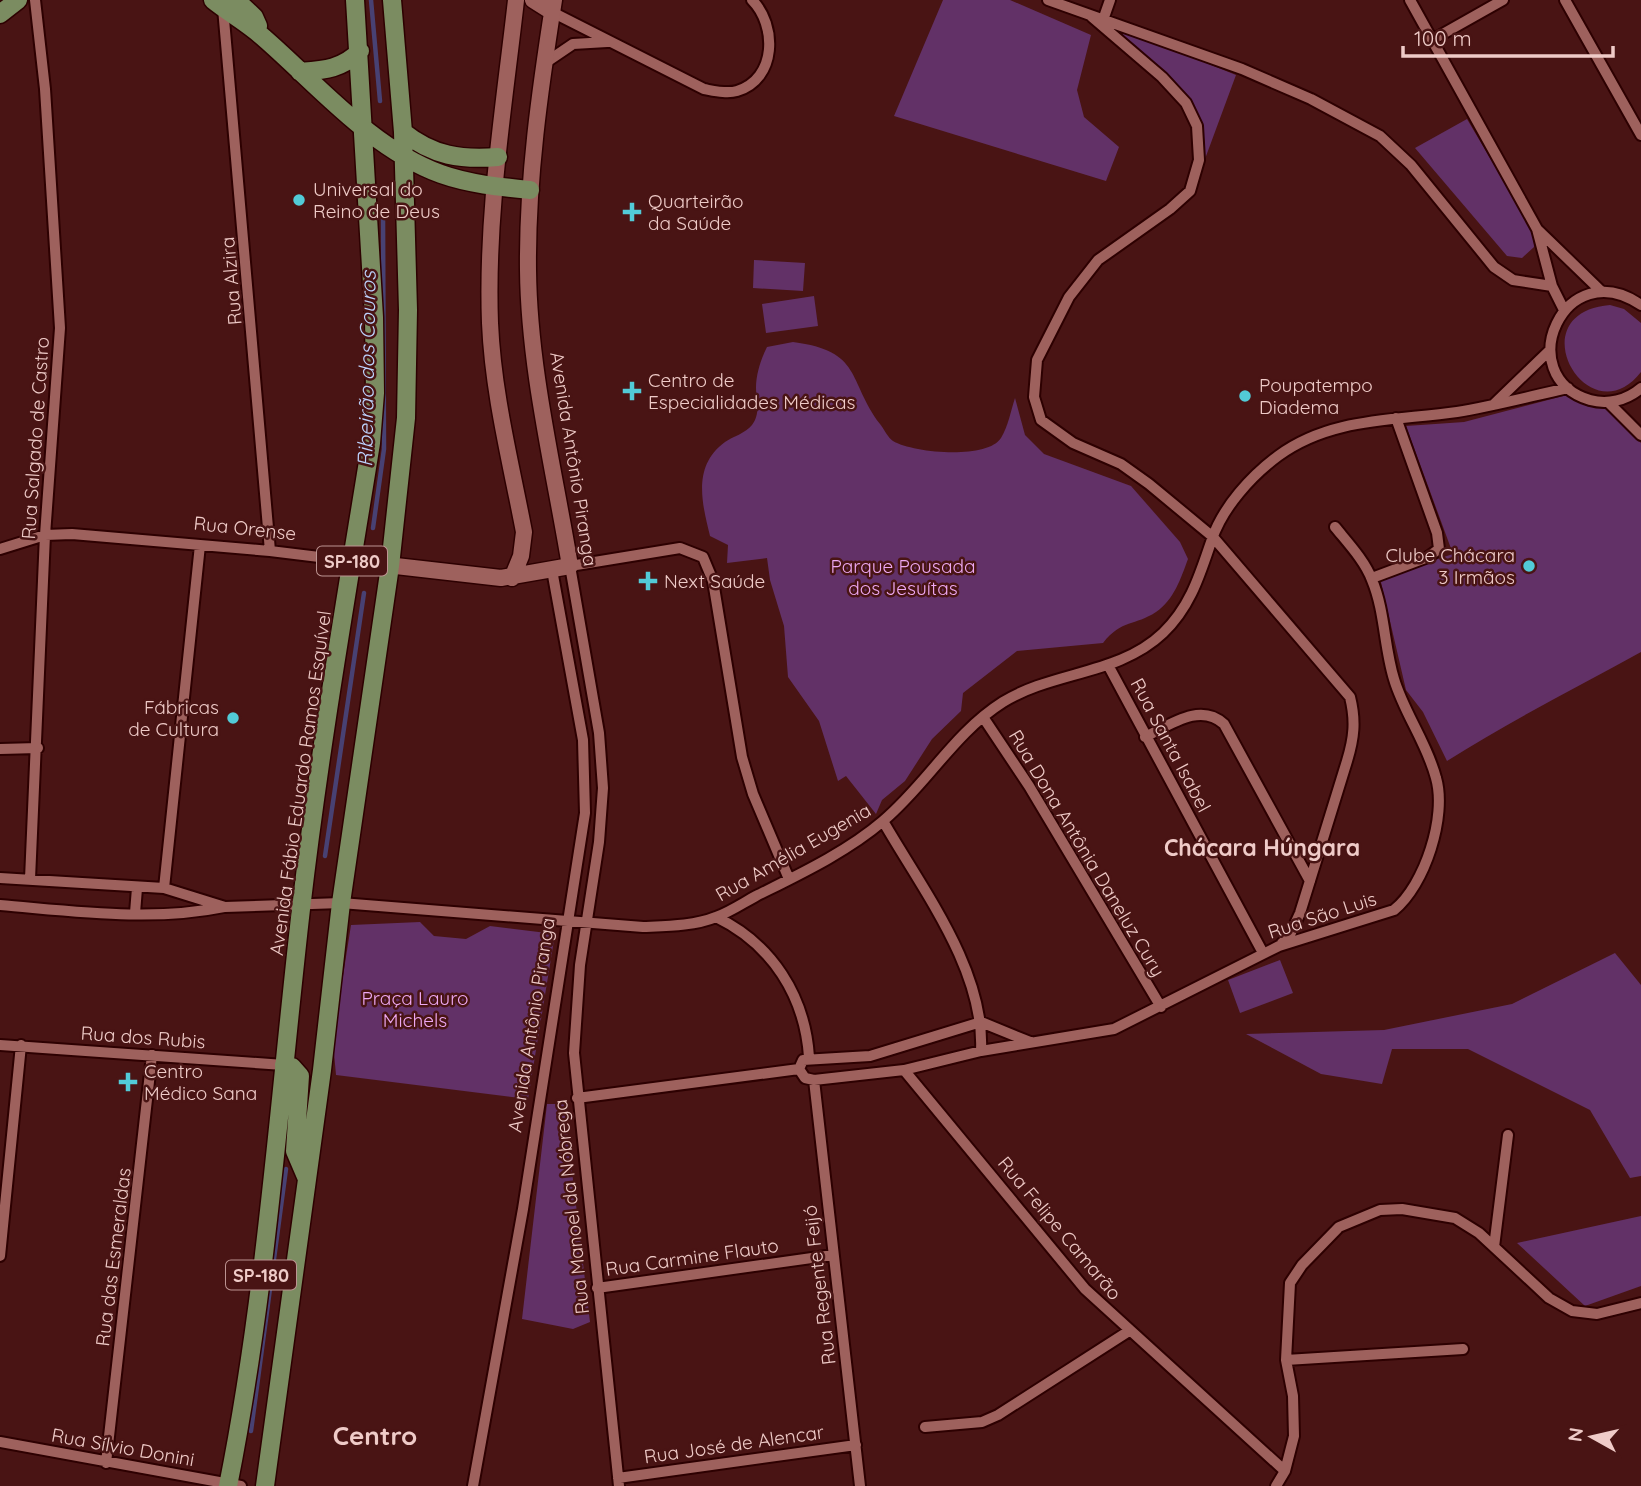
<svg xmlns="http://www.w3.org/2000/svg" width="1641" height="1486" font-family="Quicksand,sans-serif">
  <rect width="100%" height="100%" fill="#491414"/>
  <path fill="#623167" d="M 943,0 L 1010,0 L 1091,35 L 1077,90 L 1084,117 L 1119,147 L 1106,181 L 894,116 Z
    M 1105,22 L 1236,75 L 1195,186 C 1198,175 1205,161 1205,150 C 1206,94 1142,55 1105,22 Z
    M 1467,119 L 1533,231 L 1534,247 L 1522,258 L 1507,256 L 1415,148 Z
    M 754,260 L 805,263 L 803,291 L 753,288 Z
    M 814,296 L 818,326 L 766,333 L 762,304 Z
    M 1610,305 L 1624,309 L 1641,323 L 1641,372 C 1589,439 1516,313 1610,305 Z
    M 793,342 C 863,351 847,380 880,424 C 884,429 888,438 893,441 C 913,453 987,460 1001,438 C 1008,427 1011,410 1015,398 L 1025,435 L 1044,454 L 1131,486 L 1180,542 L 1188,559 C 1181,578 1174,600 1156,612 C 1135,626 1122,619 1103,643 L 1017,651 L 963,693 L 961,711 L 932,739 L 905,781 L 882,800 L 876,814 L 846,776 L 838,781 L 819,721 L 788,677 L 784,626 L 770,580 L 767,558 L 727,563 L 728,545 L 710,536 C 702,503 692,466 725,442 C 732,437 746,433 752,425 C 761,413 756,401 756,388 C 756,374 761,359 767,347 Z
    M 1567,395 L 1587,406 L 1606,409 L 1641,443 L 1641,652 C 1576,688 1510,721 1447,761 L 1423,712 L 1406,690 L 1380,578 L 1453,554 L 1406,426 L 1464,422 Z
    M 420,922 L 434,936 L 466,939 L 490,926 L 555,934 L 528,1099 L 336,1075 L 334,1053 L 337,1014 L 351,925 Z
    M 1615,953 L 1641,985 L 1641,1176 L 1630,1178 L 1590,1110 L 1468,1049 L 1392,1049 L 1382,1084 L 1321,1074 L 1246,1034 L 1384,1030 L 1512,1004 Z
    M 1280,960 L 1293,993 L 1240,1013 L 1228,980 Z
    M 547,1104 L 564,1104 L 590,1322 L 573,1329 L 522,1319 Z
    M 1641,1216 L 1641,1286 L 1585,1306 L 1517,1243 Z"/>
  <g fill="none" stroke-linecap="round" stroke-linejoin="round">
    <path stroke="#484173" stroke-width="4.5" d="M 371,0 L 380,101
      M 373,528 L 384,449 L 383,211
      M 325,856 L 364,593
      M 251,1431 L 286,1169"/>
    <defs>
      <path id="minor" d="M 1048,0 L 1242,69 L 1311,99 L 1380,136 L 1411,165 L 1494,267 L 1513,280 L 1552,286
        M 1410,0 L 1537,229 L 1552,286 L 1564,310
        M 1565,0 L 1641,135
        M 223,8 L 270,551
        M 552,12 L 704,89 C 715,91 727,94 737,91 C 777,79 777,25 752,0
        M 1092,17 L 1162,77 L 1186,103 L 1197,126 L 1199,160 L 1190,191 L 1170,209 L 1098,260 L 1069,297 L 1037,360 L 1034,397 L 1041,420 L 1073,443 L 1121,464 L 1149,484 L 1213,537 L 1350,697 C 1356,721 1354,738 1347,761 L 1300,913 L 1289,937 L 1282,943
        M 1103,20 L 1110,0
        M 1432,40 L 1503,0
        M 545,63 L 573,44 L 607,42
        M 1537,229 L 1602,292
        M 1641,305 C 1564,252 1510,376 1590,400 C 1608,405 1627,400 1641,388
        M 1608,402 L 1641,435
        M 1494,404 L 1550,350
        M 0,549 L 45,535 L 72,534 L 270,551 L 352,561
        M 1372,578 L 1428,557 L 1439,549 L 1437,533 L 1396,418
        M 1108,665 L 1263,953
        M 983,717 L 1029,786 L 1161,1007
        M 1145,737 C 1170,725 1200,702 1224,724 L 1310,881
        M 0,749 L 38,748
        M 883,821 C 922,889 985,970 981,1051
        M 0,878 L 164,888 L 225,907 L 341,903 L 643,927 C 667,926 694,926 716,917 C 730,912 743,903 756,896 C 798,875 847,852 883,821 C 927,784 954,733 1003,702 C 1053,671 1119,675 1163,633 C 1191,606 1200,574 1212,539 C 1223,507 1251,476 1278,456 C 1331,417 1395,421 1457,412 C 1494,406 1531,396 1568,388
        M 30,879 L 45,535 L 60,328 L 45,89 L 35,0
        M 164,888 L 200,545
        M 0,905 C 73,911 152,922 224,907
        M 135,913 L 137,888
        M 716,917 C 772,944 805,996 809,1057
        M 1030,1042 L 981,1022 L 870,1056 L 803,1060 L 799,1069 L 805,1078 L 814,1080 L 904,1070 L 981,1051 L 1114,1029 L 1279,946 L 1394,910 C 1425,885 1447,816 1436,778 C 1427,743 1404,713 1394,679 C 1384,647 1385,611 1372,580 C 1365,561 1348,543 1335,527
        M 0,1045 L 284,1065
        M 904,1070 L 1085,1289 L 1285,1471
        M 814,1080 L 860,1486
        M 577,1098 L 799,1069
        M 1494,1247 L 1508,1135
        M 0,1256 L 21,1045
        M 597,1288 L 833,1255
        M 1286,1360 L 1463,1349
        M 925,1427 L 982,1422 L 998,1415 L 1129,1331
        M 0,1442 L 241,1486
        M 106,1463 L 152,1055
        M 618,1478 L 856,1445
        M 473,1486 L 523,1209 L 585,813 L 583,740 L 552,570
        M 619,1486 L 574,1053 L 580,965 L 599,842 L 603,788 L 599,733 L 570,566 L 680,548 L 703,557 L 713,581 L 742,757 L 753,794 L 789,879
        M 1276,1486 L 1285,1471 L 1294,1436 L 1293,1396 L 1286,1360 L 1290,1283 L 1302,1265 L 1339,1227 L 1380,1210 L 1402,1209 L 1455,1218 L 1479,1233 L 1549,1298 L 1572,1311 L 1597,1314 L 1641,1303"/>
      <path id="secondary" d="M 533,0 L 552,12
        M 352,561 L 501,578 L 570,566 C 554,469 529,369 528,270 C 527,180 540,89 554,0
        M 512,578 L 521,556 L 524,532 C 511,463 493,394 490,323 C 486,215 504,107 516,0"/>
      <path id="primary" d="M 213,0 C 229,13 249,24 264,38 C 318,85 372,149 441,174 C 469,184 500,187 530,190
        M 236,0 L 254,17 L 258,26
        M 0,14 L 18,0
        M 300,72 C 324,70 342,69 360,51
        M 403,132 C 433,156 461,160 498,157
        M 284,1065 L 292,1067 L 300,1076 L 295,1151 L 307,1179
        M 228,1486 C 266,1296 279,1101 301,909 C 319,753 346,598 371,443 L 375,393 L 374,317 L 355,0
        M 265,1486 L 322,1070 L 341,903 L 390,566 L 406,418 L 408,310 L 403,132 L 392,0"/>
    </defs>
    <use href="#minor" stroke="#2d0001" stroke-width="14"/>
    <use href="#secondary" stroke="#2d0001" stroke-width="19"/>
    <use href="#primary" stroke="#2d0001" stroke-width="21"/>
    <use href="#minor" stroke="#9e615d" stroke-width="10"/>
    <use href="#secondary" stroke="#9e615d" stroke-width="16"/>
    <use href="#primary" stroke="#7b8c61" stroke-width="18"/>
  </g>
  <g fill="#52cbd7" stroke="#491414" stroke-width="2.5">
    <circle cx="299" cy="200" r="7"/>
    <path d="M628.5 201.5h7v7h7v7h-7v7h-7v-7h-7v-7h7z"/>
    <path d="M628.5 380.5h7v7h7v7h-7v7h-7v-7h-7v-7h7z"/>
    <circle cx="1245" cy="396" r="7"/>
    <circle cx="1529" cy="566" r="7"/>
    <path d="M644.5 570.5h7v7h7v7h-7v7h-7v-7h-7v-7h7z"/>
    <circle cx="233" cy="718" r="7"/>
    <path d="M124.5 1071.5h7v7h7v7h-7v7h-7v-7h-7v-7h7z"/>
  </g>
  <g text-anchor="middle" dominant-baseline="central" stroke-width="5" stroke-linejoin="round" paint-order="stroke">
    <g fill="#491414" stroke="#bd9492" stroke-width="2">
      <rect x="317" y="546.5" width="70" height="29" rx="5"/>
      <rect x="226" y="1260.5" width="70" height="29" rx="5"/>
    </g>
    <g font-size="18" font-weight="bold" fill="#efcbc8">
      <text x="352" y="561">SP-180</text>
      <text x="261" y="1275">SP-180</text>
    </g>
    <g font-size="19" fill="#efcbc8" stroke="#491414" text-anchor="start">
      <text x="313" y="189">Universal do<tspan x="313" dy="22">Reino de Deus</tspan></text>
      <text x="648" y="201">Quarteirão<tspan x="648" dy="22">da Saúde</tspan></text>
      <text x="648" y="380">Centro de<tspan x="648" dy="22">Especialidades Médicas</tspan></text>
      <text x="1259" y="385">Poupatempo<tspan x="1259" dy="22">Diadema</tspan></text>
      <text x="1515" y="555" text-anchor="end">Clube Chácara<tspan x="1515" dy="22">3 Irmãos</tspan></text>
      <text x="664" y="581">Next Saúde</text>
      <text x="219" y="707" text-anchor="end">Fábricas<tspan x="219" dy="22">de Cultura</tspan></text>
      <text x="144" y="1071">Centro<tspan x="144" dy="22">Médico Sana</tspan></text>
    </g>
    <g font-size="19" fill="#efcbc8" stroke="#491414">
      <text transform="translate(231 281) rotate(-95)">Rua Alzira</text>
      <text transform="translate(35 438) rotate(-86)">Rua Salgado de Castro</text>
      <text transform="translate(574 459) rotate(81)">Avenida Antônio Piranga</text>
      <text transform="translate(245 528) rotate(6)">Rua Orense</text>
      <text transform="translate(1171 745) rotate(62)">Rua Santa Isabel</text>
      <text transform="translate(300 783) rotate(-82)">Avenida Fábio Eduardo Ramos Esquível</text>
      <text transform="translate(793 852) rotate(-30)">Rua Amélia Eugenia</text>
      <text transform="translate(1087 853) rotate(59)">Rua Dona Antônia Daneluz Cury</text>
      <text transform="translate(1322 915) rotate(-18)">Rua São Luis</text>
      <text transform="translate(531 1025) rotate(-81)">Avenida Antônio Piranga</text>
      <text transform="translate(143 1037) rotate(4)">Rua dos Rubis</text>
      <text transform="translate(571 1207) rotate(-96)">Rua Manoel da Nóbrega</text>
      <text transform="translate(1060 1228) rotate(50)">Rua Felipe Camarão</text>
      <text transform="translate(113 1257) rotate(-83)">Rua das Esmeraldas</text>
      <text transform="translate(692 1257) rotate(-8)">Rua Carmine Flauto</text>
      <text transform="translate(819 1285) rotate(-97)">Rua Regente Feijó</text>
      <text transform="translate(734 1444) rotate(-8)">Rua José de Alencar</text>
      <text transform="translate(123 1447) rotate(10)">Rua Sílvio Donini</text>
    </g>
    <g font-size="19" fill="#eea9f4" stroke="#491414">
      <text x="903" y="566">Parque Pousada<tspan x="903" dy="22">dos Jesuítas</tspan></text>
      <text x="415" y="998">Praça Lauro<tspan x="415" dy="22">Michels</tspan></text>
    </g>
    <g font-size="21" font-style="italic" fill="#bdd2fc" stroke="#491414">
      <text transform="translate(366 369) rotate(-89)">Ribeirão dos Couros</text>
    </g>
    <g font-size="23" font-weight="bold" fill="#efcbc8" stroke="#491414">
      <text x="1262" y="847">Chácara Húngara</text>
    </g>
    <g font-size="26" font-weight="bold" fill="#efcbc8" stroke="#491414">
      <text x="375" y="1435">Centro</text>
    </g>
  </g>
  <g transform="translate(1592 1437) rotate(278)" stroke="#491414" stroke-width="5" paint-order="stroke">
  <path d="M0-5L12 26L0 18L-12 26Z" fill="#efcbc8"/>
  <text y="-10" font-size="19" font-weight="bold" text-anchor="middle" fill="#efcbc8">N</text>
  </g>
  <path d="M1403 46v10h210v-10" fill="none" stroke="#efcbc8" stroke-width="3.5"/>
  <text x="1414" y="46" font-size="21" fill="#efcbc8" stroke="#491414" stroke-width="5" paint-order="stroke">100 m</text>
</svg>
